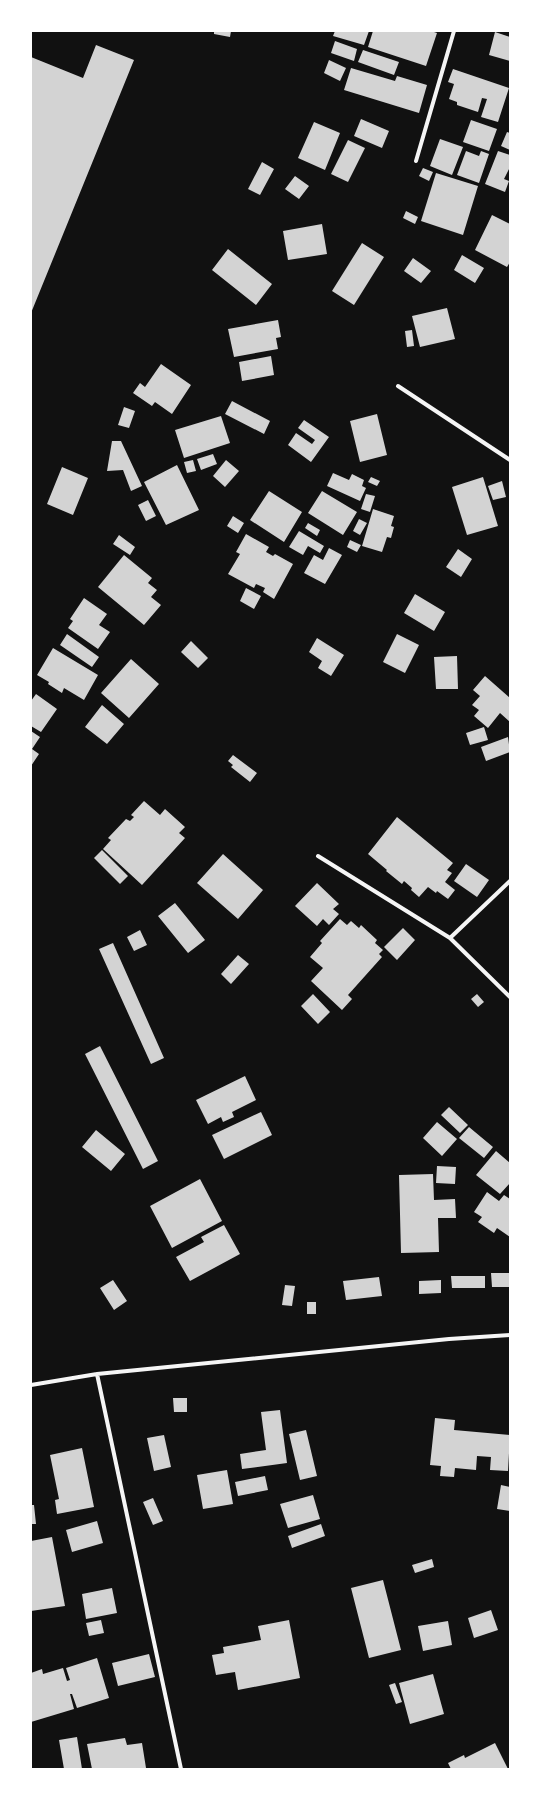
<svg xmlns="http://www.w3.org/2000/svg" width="541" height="1800" font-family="'Fira Sans Condensed',sans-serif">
  <rect width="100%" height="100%" fill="#111"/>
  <path fill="#d3d3d3" d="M 214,31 L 231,31 L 230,37 L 214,34 Z
    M 335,31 L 369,31 L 364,45 L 333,36 Z
    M 373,31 L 431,31 L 437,33 L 426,66 L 368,47 Z
    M 495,32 L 510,37 L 510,61 L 489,55 Z
    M 335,41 L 357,49 L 354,61 L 331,53 Z
    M 96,45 L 134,60 L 31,313 L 31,57 L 83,78 Z
    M 363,50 L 399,62 L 394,75 L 358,62 Z
    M 329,60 L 346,68 L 340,81 L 324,73 Z
    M 351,68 L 395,81 L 397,76 L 427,85 L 419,113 L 344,90 Z
    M 453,69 L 509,88 L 498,122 L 481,117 L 487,99 L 482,98 L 478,112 L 457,105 L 457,102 L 449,99 L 454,84 L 448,82 Z
    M 361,119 L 389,131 L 382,148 L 354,136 Z
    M 471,120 L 497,129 L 489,151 L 463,142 Z
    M 314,122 L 340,133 L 325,170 L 298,158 Z
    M 507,132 L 510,133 L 510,150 L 501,146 Z
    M 440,139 L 463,147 L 452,175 L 430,166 Z
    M 348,140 L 365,148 L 348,182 L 331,174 Z
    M 466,151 L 479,156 L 481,151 L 489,154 L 479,183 L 457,175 Z
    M 498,151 L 510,155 L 510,167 L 504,179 L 509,181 L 505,192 L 485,184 Z
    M 262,162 L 274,169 L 260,195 L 248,189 Z
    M 423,168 L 433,172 L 429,181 L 419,176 Z
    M 436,173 L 478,186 L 463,235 L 421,221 Z
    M 295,176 L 309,186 L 299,199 L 285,189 Z
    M 406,211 L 418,217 L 415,224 L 403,218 Z
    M 492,215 L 510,224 L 510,262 L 507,267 L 475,250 Z
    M 322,224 L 327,254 L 288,260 L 283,231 Z
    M 362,243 L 384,257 L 354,305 L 332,291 Z
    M 228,249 L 272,284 L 256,305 L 212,270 Z
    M 462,255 L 484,268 L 475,283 L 454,270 Z
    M 413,258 L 431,271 L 421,283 L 404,271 Z
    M 447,308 L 455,339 L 420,347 L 412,316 Z
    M 278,320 L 281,337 L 276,338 L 278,349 L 234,357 L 228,329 Z
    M 412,330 L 414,346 L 407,347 L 405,331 Z
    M 271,356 L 274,375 L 242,381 L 239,362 Z
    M 161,364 L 191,385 L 172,414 L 155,402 L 152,406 L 133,393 L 140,383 L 145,387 Z
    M 232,401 L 270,421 L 264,434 L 225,414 Z
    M 124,407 L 135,411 L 129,428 L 118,425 Z
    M 377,414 L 387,455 L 360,462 L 350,421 Z
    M 221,416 L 230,443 L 184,458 L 175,430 Z
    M 304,420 L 329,437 L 311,462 L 288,445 L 296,433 L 312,444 L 315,440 L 298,428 Z
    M 112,441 L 121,441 L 142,486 L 131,491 L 123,470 L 107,471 Z
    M 213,454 L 217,464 L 201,470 L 197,459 Z
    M 193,460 L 196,471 L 187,473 L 184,462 Z
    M 226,460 L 239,471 L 225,487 L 213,476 Z
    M 177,465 L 199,510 L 166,525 L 144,482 Z
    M 62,467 L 88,478 L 73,515 L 47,504 Z
    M 333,473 L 349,480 L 352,474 L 364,480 L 362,486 L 366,488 L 360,501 L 327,486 Z
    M 371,477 L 380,481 L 377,486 L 368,482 Z
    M 483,477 L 498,526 L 467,535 L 452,487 Z
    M 502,481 L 506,497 L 493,500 L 488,486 Z
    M 269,491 L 302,512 L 284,542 L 250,520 Z
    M 322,491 L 357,512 L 343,535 L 308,513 Z
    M 366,494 L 375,496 L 370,512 L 361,509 Z
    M 148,500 L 156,516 L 146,521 L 138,505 Z
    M 373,509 L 394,516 L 391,526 L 394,527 L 391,538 L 387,537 L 382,552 L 362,546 Z
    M 233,516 L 244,523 L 238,533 L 227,526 Z
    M 359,519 L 367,523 L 360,535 L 353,531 Z
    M 308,523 L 320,530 L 317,536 L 305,528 Z
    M 299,531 L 324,546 L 320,553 L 308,546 L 303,555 L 289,547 Z
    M 246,534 L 269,547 L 266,552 L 273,556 L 275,554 L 293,564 L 274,599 L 263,592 L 265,588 L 256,584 L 254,588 L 228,574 L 240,554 L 236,552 Z
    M 119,535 L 135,547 L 130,555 L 113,544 Z
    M 350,540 L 361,545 L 357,552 L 347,547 Z
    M 329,548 L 342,555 L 325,584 L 304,573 L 314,555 L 323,560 Z
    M 458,549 L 472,559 L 461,577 L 446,567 Z
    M 124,555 L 152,578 L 148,583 L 157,590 L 151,597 L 161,605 L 144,625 L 98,587 Z
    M 246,588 L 261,596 L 254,609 L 240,601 Z
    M 415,594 L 445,612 L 434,631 L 404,613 Z
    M 84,598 L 107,614 L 99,625 L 110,632 L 98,649 L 68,628 L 73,621 L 70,619 Z
    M 67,634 L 99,657 L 92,667 L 60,645 Z
    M 397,634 L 419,645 L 405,673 L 383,662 Z
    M 317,638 L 344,655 L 331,676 L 318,668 L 322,661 L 309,652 Z
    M 191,641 L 208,658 L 198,668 L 181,652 Z
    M 53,648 L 98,675 L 84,700 L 64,688 L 62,693 L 48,684 L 49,682 L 37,675 Z
    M 457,656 L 458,689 L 436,689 L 434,657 Z
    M 131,659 L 159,684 L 129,718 L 101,693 Z
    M 485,676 L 510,698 L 510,722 L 500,713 L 488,728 L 474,716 L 479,710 L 472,705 L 480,696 L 473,690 Z
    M 36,694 L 57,709 L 41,732 L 31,726 L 31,701 Z
    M 102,705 L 124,724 L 107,744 L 85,727 Z
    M 484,727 L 488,740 L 470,745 L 466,733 Z
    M 31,731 L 40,737 L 32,749 L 39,754 L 31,766 Z
    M 508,737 L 510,752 L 486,761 L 481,747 Z
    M 233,755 L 257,773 L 250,782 L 231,767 L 233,765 L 228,761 Z
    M 144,801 L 160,815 L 165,809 L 185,827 L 179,833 L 185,838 L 142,885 L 103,849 L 111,840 L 108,838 L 126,819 L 130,821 L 134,817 L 131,815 Z
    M 397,817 L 453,863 L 447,870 L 452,873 L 445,882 L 455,890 L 448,899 L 437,891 L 436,893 L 428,887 L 419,897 L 411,890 L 412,888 L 404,881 L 402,884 L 386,871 L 387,870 L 368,854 Z
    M 102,850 L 128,876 L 120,884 L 94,858 Z
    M 223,854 L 263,890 L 238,919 L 197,883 Z
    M 466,864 L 489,880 L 477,897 L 454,881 Z
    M 317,883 L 339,904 L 333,909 L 339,914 L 329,925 L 323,919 L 317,926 L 295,906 Z
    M 175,903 L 205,940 L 188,953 L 158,916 Z
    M 340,919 L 347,925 L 351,921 L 359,928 L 361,925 L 377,940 L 375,943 L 383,950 L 379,954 L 382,957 L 348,995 L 352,999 L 342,1010 L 311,981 L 323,968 L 310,957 L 322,943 L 320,941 Z
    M 403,928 L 415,940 L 397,960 L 384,947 Z
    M 140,930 L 147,945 L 134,951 L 127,937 Z
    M 113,943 L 164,1058 L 151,1064 L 99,949 Z
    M 238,955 L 249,964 L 231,984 L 221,974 Z
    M 313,994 L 330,1012 L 318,1024 L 301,1006 Z
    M 477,994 L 484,1002 L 478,1007 L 471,999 Z
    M 100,1046 L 158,1161 L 143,1169 L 85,1054 Z
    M 245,1076 L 256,1100 L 232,1112 L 234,1117 L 223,1122 L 221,1117 L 208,1124 L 196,1100 Z
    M 449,1107 L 468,1125 L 460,1133 L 441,1115 Z
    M 261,1112 L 272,1135 L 224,1159 L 212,1135 Z
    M 437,1122 L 457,1139 L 442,1156 L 423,1138 Z
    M 469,1127 L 493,1147 L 484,1158 L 459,1138 Z
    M 96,1130 L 125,1154 L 111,1171 L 82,1147 Z
    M 496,1151 L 510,1163 L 510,1183 L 500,1194 L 476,1175 Z
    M 437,1166 L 456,1167 L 455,1184 L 436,1183 Z
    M 433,1174 L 434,1200 L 455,1199 L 456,1218 L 438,1218 L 439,1252 L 401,1253 L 399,1175 Z
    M 200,1179 L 222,1221 L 172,1248 L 150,1206 Z
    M 487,1192 L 499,1201 L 504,1195 L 510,1199 L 510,1237 L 497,1228 L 494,1233 L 478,1222 L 482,1217 L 474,1212 Z
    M 224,1225 L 240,1254 L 190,1281 L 176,1257 L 204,1242 L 201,1237 Z
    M 491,1273 L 510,1273 L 510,1287 L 492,1287 Z
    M 451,1276 L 485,1276 L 485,1288 L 452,1288 Z
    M 379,1277 L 382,1296 L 346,1300 L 343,1281 Z
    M 113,1280 L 127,1301 L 114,1310 L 100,1288 Z
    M 441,1280 L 441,1293 L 419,1294 L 419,1281 Z
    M 285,1285 L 295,1286 L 292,1306 L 282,1305 Z
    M 307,1302 L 316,1302 L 316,1314 L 307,1314 Z
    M 173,1398 L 187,1398 L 187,1412 L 174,1412 Z
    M 280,1410 L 287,1463 L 242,1469 L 240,1454 L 266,1450 L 261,1412 Z
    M 435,1418 L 455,1420 L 454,1430 L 510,1435 L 508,1471 L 490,1470 L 491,1457 L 477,1456 L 476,1470 L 455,1468 L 454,1477 L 440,1476 L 441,1466 L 430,1465 Z
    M 306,1430 L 317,1476 L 300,1480 L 289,1434 Z
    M 164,1435 L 171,1467 L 154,1471 L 147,1438 Z
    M 82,1448 L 94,1507 L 57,1514 L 55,1500 L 59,1499 L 50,1455 Z
    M 227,1470 L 233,1504 L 203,1509 L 197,1475 Z
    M 265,1476 L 268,1490 L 238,1496 L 235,1482 Z
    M 501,1485 L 510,1487 L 510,1511 L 497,1509 Z
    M 313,1495 L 320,1519 L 288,1528 L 280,1504 Z
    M 153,1498 L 163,1521 L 153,1525 L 143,1502 Z
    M 31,1505 L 34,1505 L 36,1524 L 31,1524 Z
    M 97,1521 L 103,1543 L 72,1552 L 66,1530 Z
    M 321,1524 L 325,1536 L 292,1548 L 288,1536 Z
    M 52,1537 L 65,1606 L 31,1611 L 31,1541 Z
    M 432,1559 L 434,1567 L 415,1573 L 412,1565 Z
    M 383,1580 L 401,1650 L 369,1658 L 351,1588 Z
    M 112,1588 L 117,1613 L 86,1619 L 82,1594 Z
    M 491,1610 L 498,1630 L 474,1638 L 468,1618 Z
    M 101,1620 L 104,1633 L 89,1636 L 86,1623 Z
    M 289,1620 L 300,1678 L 238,1690 L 235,1672 L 216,1675 L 212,1655 L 224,1653 L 223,1647 L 261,1640 L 258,1626 Z
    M 448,1621 L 452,1645 L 423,1651 L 418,1626 Z
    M 149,1654 L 155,1677 L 118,1686 L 112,1663 Z
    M 97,1658 L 109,1698 L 77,1708 L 72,1694 L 70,1694 L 74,1709 L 31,1722 L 31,1673 L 42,1669 L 43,1674 L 63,1668 L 67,1681 L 70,1680 L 66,1668 Z
    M 433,1674 L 444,1714 L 410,1724 L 399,1683 Z
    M 395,1683 L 402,1702 L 396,1704 L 389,1685 Z
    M 77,1737 L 82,1769 L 64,1769 L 59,1740 Z
    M 125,1738 L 127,1745 L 142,1743 L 146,1768 L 92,1769 L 87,1744 Z
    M 495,1743 L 508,1769 L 451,1769 L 448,1763 L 464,1755 L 465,1758 Z"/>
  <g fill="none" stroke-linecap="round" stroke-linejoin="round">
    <path stroke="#f5f5f5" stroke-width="4" d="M 416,161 L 454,31
      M 398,386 L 510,460
      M 318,856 L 450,938 L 510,997
      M 450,938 L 510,881
      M 97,1374 L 181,1769
      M 31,1385 L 97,1374 L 449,1339 L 510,1335"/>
  </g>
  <rect width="541" height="1800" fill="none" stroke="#ffffff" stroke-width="64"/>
</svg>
